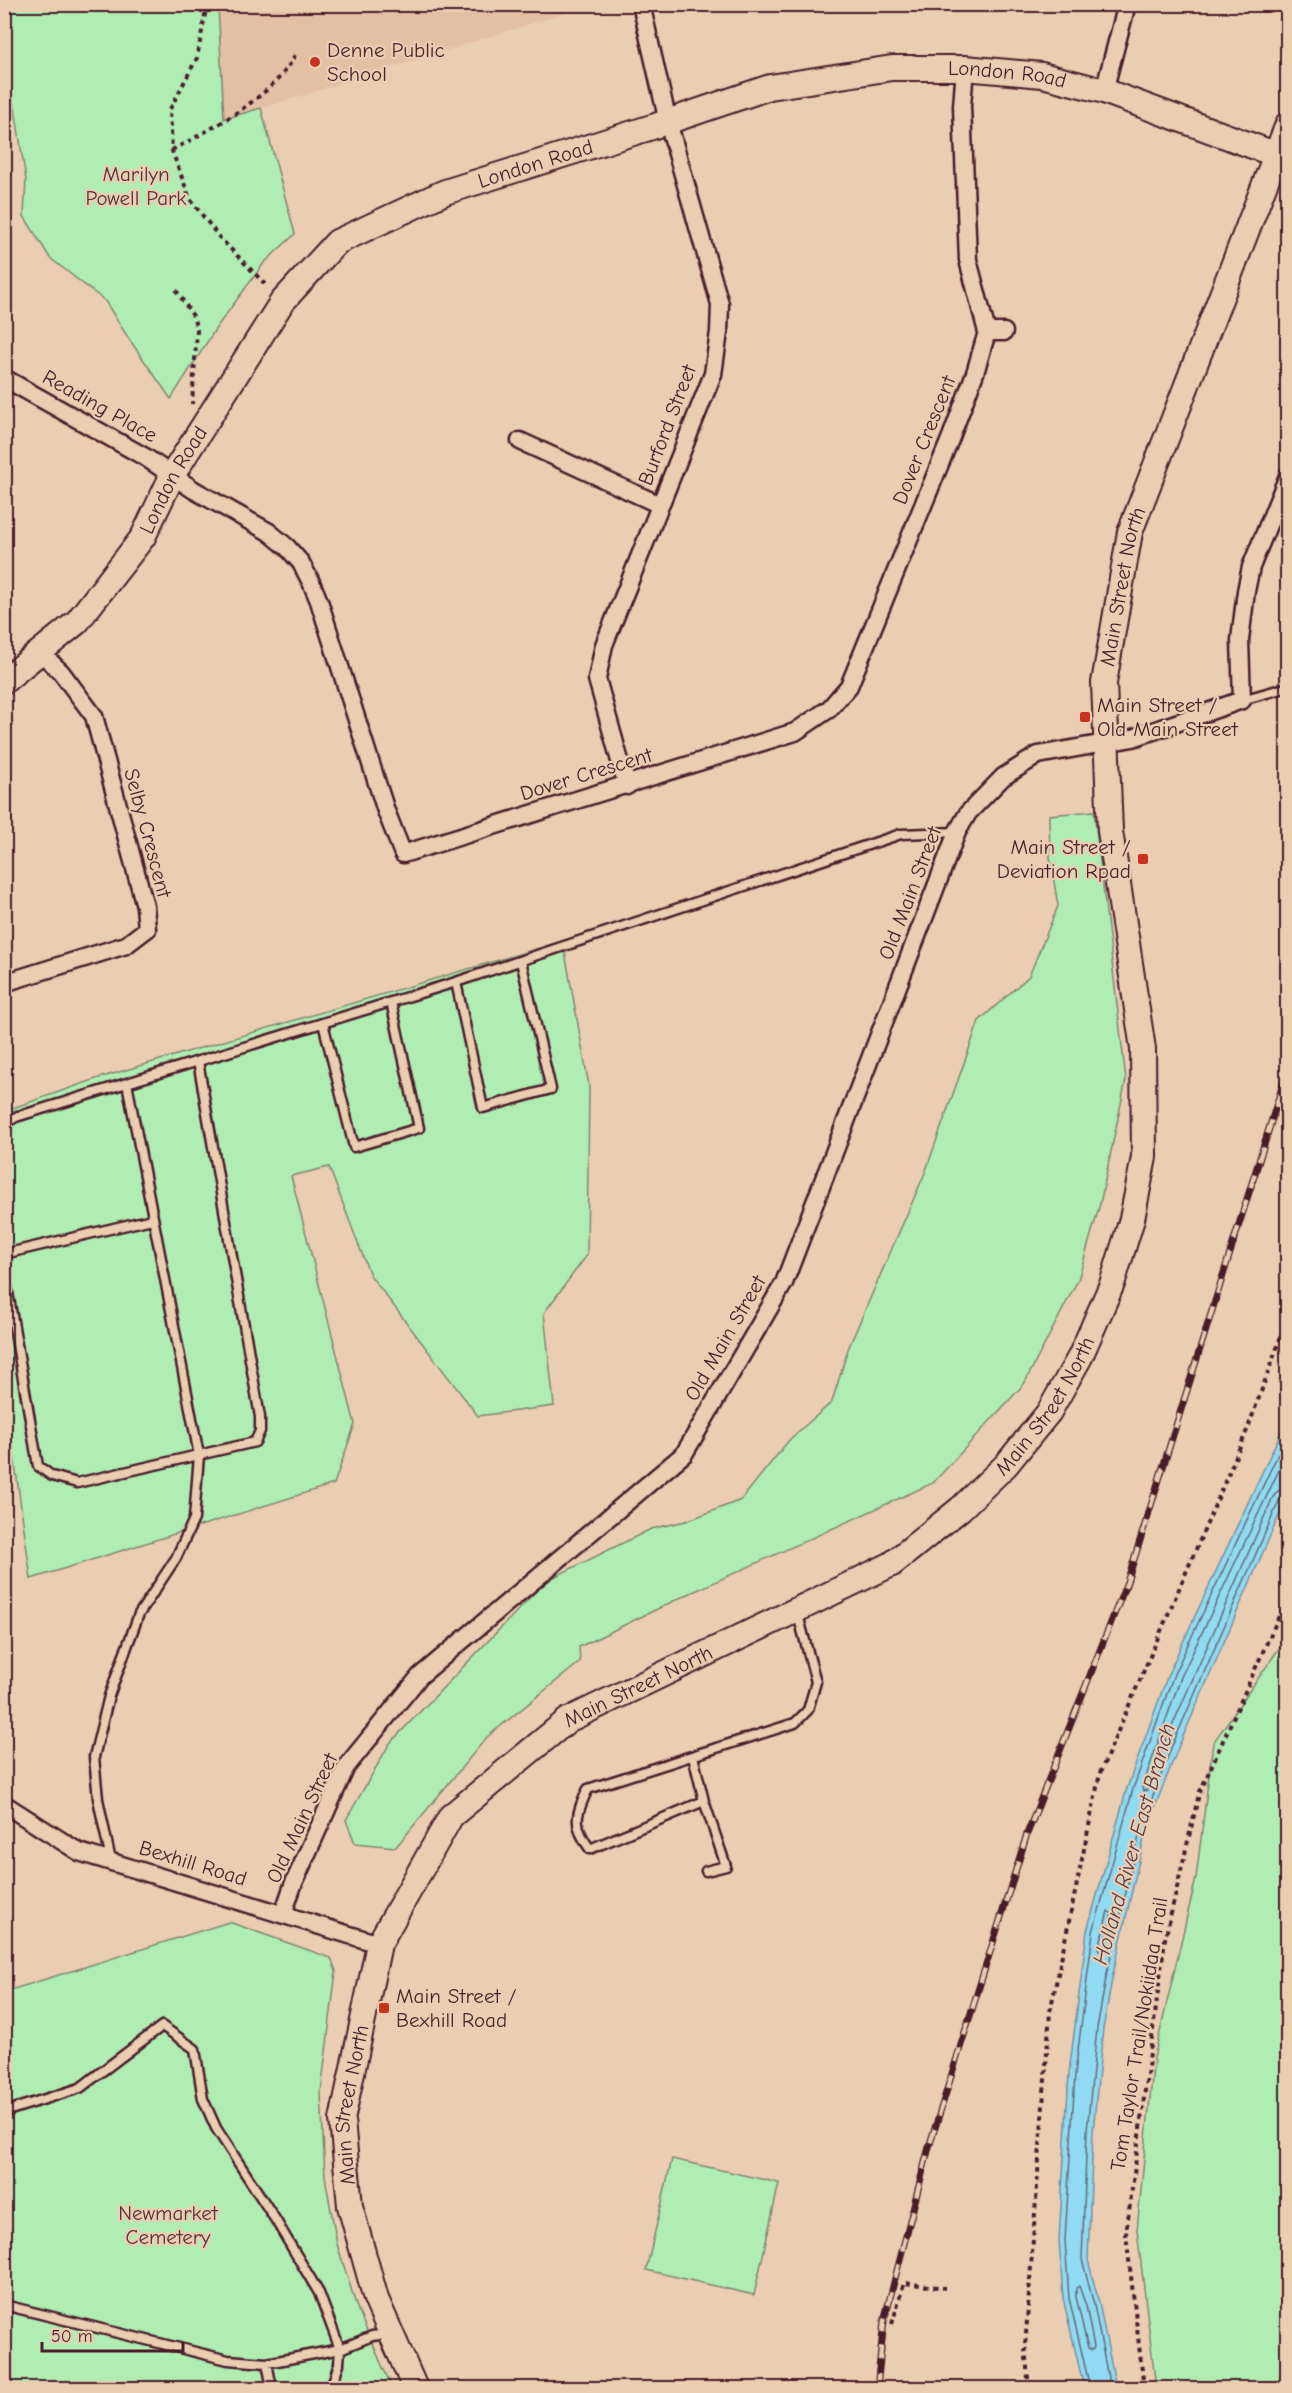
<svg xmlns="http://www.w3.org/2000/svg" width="1292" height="2393" font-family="'Comic Neue',sans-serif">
  <rect width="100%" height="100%" fill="#ebcdb1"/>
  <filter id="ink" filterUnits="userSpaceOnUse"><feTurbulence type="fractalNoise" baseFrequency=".0167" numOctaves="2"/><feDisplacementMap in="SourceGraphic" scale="12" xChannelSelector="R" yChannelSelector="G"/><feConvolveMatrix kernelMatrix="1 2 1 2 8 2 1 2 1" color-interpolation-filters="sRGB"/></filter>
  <g filter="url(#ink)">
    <path fill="#e3bfa4" d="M 218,5 L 590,5 L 224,120 Z"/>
    <path fill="#b0edb3" stroke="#7d866f" stroke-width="1.5" d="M 5,4 L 218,5 L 224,119 L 261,108 L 295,234 L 264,263 L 216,328 L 171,399 L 129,339 L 105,301 L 50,258 L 24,216 L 26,180 L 15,108 L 5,81 Z
      M 1094,811 L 1126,1080 L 1100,1204 L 1078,1280 L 1024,1384 L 933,1483 L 684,1596 L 579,1647 L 580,1662 L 487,1737 L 396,1847 L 355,1843 L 346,1820 L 390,1743 L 546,1581 L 651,1529 L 686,1521 L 741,1500 L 790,1439 L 832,1402 L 848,1349 L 925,1173 L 979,1021 L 1029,976 L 1058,906 L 1050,857 L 1049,815 Z
      M 563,941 L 589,1086 L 587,1255 L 544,1313 L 554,1406 L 478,1416 L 370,1275 L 329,1167 L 291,1176 L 355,1424 L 334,1484 L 31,1579 L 4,1385 L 4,1111 L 99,1078 Z
      M 1287,1637 L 1287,2388 L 1156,2388 L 1137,2230 L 1154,2058 L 1196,1878 L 1213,1743 Z
      M 229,1922 L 331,1958 L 336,1971 L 321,2092 L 325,2177 L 337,2244 L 357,2308 L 392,2388 L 5,2388 L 4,1992 Z
      M 672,2159 L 779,2183 L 754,2295 L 646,2270 Z"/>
    <path fill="#90dbf1" stroke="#7490a2" stroke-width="1.5" d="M 1287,1419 L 1287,1497 L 1178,1748 L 1146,1830 L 1113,1974 L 1103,2029 L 1093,2131 L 1088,2260 L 1099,2303 L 1116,2388 L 1084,2388 L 1063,2298 L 1059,2240 L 1069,2073 L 1087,1931 L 1127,1788 L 1169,1672 Z"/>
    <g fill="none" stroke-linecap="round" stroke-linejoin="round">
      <path stroke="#666a7a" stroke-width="1.5" d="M 1288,1451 L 1181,1677 L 1142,1788 L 1143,1791 L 1147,1790 L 1165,1742 L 1273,1497 L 1278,1491 L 1288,1489
        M 1108,1911 L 1112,1914 L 1104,1949 L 1101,1951 L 1099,1948 Z
        M 1079,2286 L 1086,2306 L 1094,2347 L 1092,2350 L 1088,2348 L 1076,2297 L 1076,2288 Z
        M 1090,2388 L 1069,2298 L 1065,2240 L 1075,2074 L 1093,1932 L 1133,1789 L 1174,1674 L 1288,1433
        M 1110,2388 L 1094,2305 L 1082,2259 L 1087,2131 L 1097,2028 L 1107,1973 L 1141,1828 L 1172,1746 L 1279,1501 L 1282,1497 L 1288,1496"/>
      <defs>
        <path id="lane" d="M 1242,700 L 1288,687
          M 456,982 L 483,1108 L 551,1089 L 521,961
          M 323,1023 L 354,1147 L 419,1128 L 391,1002
          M 4,1124 L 16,1117 L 456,982 L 901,834 L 957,832
          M 4,1254 L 152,1219
          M 4,1269 L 38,1466 L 52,1476 L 77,1483 L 255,1442 L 260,1431 L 260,1417 L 198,1061
          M 693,1756 L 704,1801 L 726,1866 L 706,1871
          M 704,1801 L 590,1849 C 572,1825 576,1814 588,1789 L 795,1723 L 808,1710 L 816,1682 L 797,1611
          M 111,1861 L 98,1799 L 94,1757 L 109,1696 L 139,1614 L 176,1558 L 194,1519 L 199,1455 L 127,1083
          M 4,2112 L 80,2088 L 162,2026 L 195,2049 L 203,2099 L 216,2128 L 275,2219 L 319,2293 L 340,2349 L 339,2364 L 331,2388
          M 4,2305 L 228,2360 L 267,2363 L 340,2349 L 372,2336 L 388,2334
          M 267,2363 L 272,2388"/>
        <path id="street" d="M 1104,91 L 1127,4
          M 987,332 L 1004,332
          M 4,378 L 145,457 L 194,490 L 269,532 L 287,547 L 301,563 L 311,582 L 319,601 L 386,811 L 403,854 L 795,732 L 829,709 L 849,686 L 951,437 L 975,373 L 987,332 L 968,260 L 962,106 L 965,68
          M 520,441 L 660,505
          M 627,786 L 597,679 L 604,645 L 713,374 L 719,332 L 720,304 L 668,122 L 641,4
          M 4,983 L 126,945 L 147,929 L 145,906 L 94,716 L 61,672 L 40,652
          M 4,1804 L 79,1852 L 379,1944
          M 283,1914 L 293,1885 L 346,1767 L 420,1676 L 684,1454 L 784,1283 L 957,832 L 968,813 L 1003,777 L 1038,755 L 1133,738 L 1242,700 L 1240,640 L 1246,591 L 1251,567 L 1288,476"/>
        <g id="secondary">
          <path id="s1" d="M 4,681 L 77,622 L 143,537 L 173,474 L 282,302 L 337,242 L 445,192 L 652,127 L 770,87 L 892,68 L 965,68 L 1042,75 L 1104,91 L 1277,155"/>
          <path id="s2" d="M 415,2388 L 376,2299 L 350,2206 L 342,2120 L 379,1944 L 451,1816 L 568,1720 L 892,1564 L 960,1509 L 1006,1465 L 1049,1412 L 1080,1357 L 1112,1284 L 1132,1219 L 1144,1157 L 1143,1049 L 1110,831 L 1104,683 L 1130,532 L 1288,124"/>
        </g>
      </defs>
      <use href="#lane" stroke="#4a1f2b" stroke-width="13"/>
      <use href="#street" stroke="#4a1f2b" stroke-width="21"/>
      <use href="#secondary" stroke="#4a1f2b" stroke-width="28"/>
      <path stroke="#4a1f2b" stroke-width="4" stroke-dasharray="4.5 4.5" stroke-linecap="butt" d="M 207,4 L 197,58 L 170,109 L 172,151 L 190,199 L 219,237 L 268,287
        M 172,150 C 210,130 277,94 295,55
        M 176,290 L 193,316 L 197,330 L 192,404
        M 892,2324 L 904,2283 L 945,2288
        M 1029,2388 L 1025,2347 L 1050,2012 L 1100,1773 L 1248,1428 L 1288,1317
        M 1144,2388 L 1126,2234 L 1165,1939 L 1199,1794 L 1288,1596"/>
      <use href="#lane" stroke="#ebcdb1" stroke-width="8"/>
      <use href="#street" stroke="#ebcdb1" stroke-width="16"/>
      <use href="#secondary" stroke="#ebcdb1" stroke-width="24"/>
      <defs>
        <path id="rail" d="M 877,2388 L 884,2321 L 929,2147 L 1027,1834 L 1127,1582 L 1288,1068"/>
      </defs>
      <use href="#rail" stroke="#4a1f2b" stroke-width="7"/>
      <use href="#rail" stroke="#ebcdb1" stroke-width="4.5" stroke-dasharray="14" stroke-linecap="butt"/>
    </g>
  </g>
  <g fill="#c8321e" stroke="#ebcdb1" stroke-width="2">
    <circle cx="315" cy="62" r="6"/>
    <rect x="1079" y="711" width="12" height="12" rx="3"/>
    <rect x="1137" y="853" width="12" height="12" rx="3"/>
    <rect x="378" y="2002" width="12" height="12" rx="3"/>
  </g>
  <g text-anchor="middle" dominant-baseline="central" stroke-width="4.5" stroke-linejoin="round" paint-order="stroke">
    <g font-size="21" fill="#4a1f2b" stroke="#ebcdb1" text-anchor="start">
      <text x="327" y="50">Denne Public<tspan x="327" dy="24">School</tspan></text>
      <text x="1097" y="705">Main Street /<tspan x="1097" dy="24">Old Main Street</tspan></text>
      <text x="1131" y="847" text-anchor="end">Main Street /<tspan x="1131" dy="24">Deviation Rpad</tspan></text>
      <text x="396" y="1996">Main Street /<tspan x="396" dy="24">Bexhill Road</tspan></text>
    </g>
    <g font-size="21" fill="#4a1f2b" stroke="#ebcdb1">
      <text stroke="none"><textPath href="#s1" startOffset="1256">London Road</textPath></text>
      <text stroke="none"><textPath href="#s1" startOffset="770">London Road</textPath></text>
      <text transform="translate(100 406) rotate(29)">Reading Place</text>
      <text transform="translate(667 425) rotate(-69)">Burford Street</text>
      <text transform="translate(924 440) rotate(-68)">Dover Crescent</text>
      <text stroke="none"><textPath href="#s1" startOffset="266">London Road</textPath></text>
      <text stroke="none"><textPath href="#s2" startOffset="2186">Main Street North</textPath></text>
      <text transform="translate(586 774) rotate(-17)">Dover Crescent</text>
      <text transform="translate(148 833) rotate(75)">Selby Crescent</text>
      <text transform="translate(910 893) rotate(-69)">Old Main Street</text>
      <text transform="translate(725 1338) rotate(-60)">Old Main Street</text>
      <text stroke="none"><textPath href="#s2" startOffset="1340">Main Street North</textPath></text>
      <text stroke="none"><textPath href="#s2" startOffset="836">Main Street North</textPath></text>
      <text transform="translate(302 1818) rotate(-65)">Old Main Street</text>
      <text transform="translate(193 1863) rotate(17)">Bexhill Road</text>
      <text transform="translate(1139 2034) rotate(-81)">Tom Taylor Trail/Nokiidaa Trail</text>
      <text stroke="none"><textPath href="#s2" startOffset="296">Main Street North</textPath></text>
    </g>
    <g font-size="21" fill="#543439" stroke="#ebcdb1">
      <text x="136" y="174">Marilyn<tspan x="136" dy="24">Powell Park</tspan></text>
      <text x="168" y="2213">Newmarket<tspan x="168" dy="24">Cemetery</tspan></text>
    </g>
    <g font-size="22" font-style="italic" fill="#543b49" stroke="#ebcdb1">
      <text transform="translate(1134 1844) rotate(-74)">Holland River East Branch</text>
    </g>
  </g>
  <rect width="1292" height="2393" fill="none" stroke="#ebcdb1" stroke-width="24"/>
  <rect x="12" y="12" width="1268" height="2369" fill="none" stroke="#4a1f2b" stroke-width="2" filter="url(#ink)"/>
  <path d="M42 2342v9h141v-9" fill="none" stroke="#4a1f2b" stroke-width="3"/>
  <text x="51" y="2342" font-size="18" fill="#4a1f2b" stroke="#ebcdb1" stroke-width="4.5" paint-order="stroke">50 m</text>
</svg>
